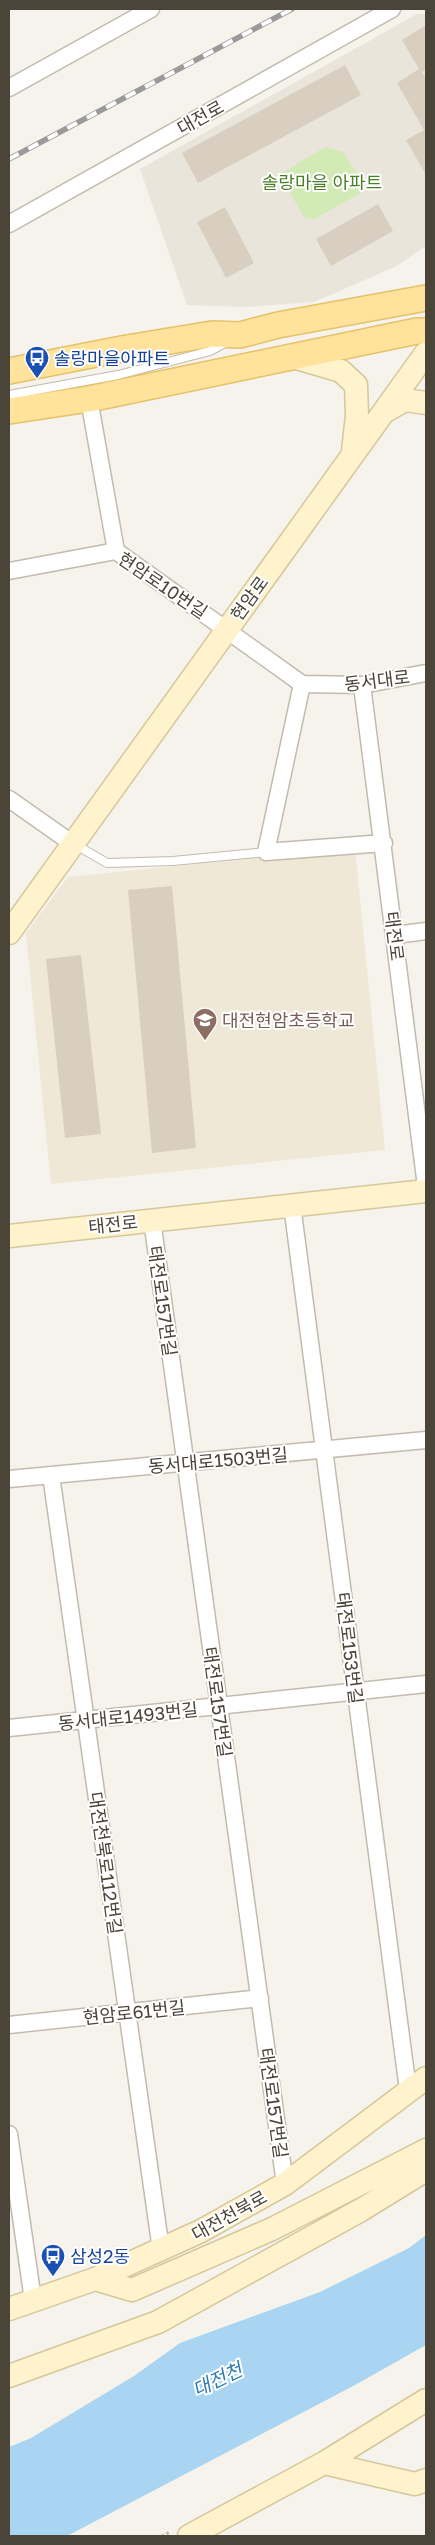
<svg xmlns="http://www.w3.org/2000/svg" width="435" height="2545" font-family="'Golos Text','Noto Sans KR',sans-serif">
  <rect width="100%" height="100%" fill="#f6f3ec"/>
  <path fill="#eae5da" d="M 417,14 L 426,14 L 426,246 L 395,267 L 314,302 L 245,307 L 187,305 L 140,169 Z"/>
  <path fill="#efe8d6" d="M 355,848 L 385,1150 L 51,1184 L 26,933 L 68,877 Z"/>
  <path fill="#d2eab5" d="M 325,147 L 343,152 L 363,183 L 359,194 L 314,219 L 305,218 L 279,175 Z"/>
  <path fill="#a9d4f2" d="M 426,2235 L 426,2345 L 355,2385 L 67,2536 L 9,2536 L 9,2447 L 31,2438 L 134,2376 L 180,2343 L 320,2292 L 409,2248 Z"/>
  <path fill="#d8cfc1" d="M 426,25 L 426,70 L 422,72 L 426,79 L 426,175 L 406,140 L 424,130 L 397,83 L 419,69 L 402,40 Z
    M 345,65 L 361,95 L 198,183 L 182,153 Z
    M 378,204 L 393,231 L 331,266 L 316,239 Z
    M 225,207 L 254,263 L 226,278 L 197,222 Z
    M 172,886 L 196,1148 L 152,1153 L 128,890 Z
    M 81,955 L 101,1134 L 65,1138 L 46,959 Z"/>
  <g fill="none" stroke-linecap="round" stroke-linejoin="round">
    <defs>
      <path id="lane" d="M 9,395 L 118,375 L 210,351 L 227,342
        M 76,845 L 107,863 L 173,861 L 266,852"/>
      <path id="street" d="M 9,88 L 151,9
        M 9,224 L 392,9
        M 89,399 L 116,551
        M 9,571 L 116,551 L 302,684 L 362,685 L 426,673
        M 302,684 L 266,852 L 384,843
        M 362,685 L 426,1186
        M 9,799 L 73,844
        M 395,935 L 426,931
        M 292,1205 L 408,2090
        M 152,1220 L 285,2184
        M 51,1475 L 161,2250
        M 9,1479 L 426,1440
        M 9,1728 L 426,1684
        M 9,2025 L 260,1998
        M 9,2134 L 33,2300"/>
      <path id="secondary" d="M 293,357 L 341,371 L 356,385 L 357,416 L 353,451
        M 384,412 L 405,400 L 426,403
        M 9,933 L 426,353
        M 9,1236 L 426,1191
        M 95,2279 L 132,2290 L 272,2229 L 426,2150
        M 9,2309 L 95,2279 L 201,2231 L 285,2184 L 426,2078
        M 9,2376 L 158,2322 L 361,2210 L 426,2170
        M 324,2463 L 415,2484 L 426,2480
        M 189,2536 L 324,2463 L 426,2400"/>
      <path id="primary" d="M 9,371 L 127,348 L 212,334 L 240,335 L 278,325 L 426,298
        M 9,411 L 89,399 L 417,331 L 426,331"/>
    </defs>
    <use href="#lane" stroke="#c2bbae" stroke-width="10"/>
    <use href="#street" stroke="#c2bbae" stroke-width="19"/>
    <use href="#secondary" stroke="#d6c79b" stroke-width="25"/>
    <use href="#primary" stroke="#e6c16a" stroke-width="28"/>
    <path stroke="#c4b79f" stroke-width="3" stroke-dasharray="2.5 2.5" stroke-linecap="butt" d="M 162,2536 L 170,2532"/>
    <use href="#lane" stroke="#fff" stroke-width="8"/>
    <use href="#street" stroke="#fff" stroke-width="16"/>
    <use href="#secondary" stroke="#fff3cd" stroke-width="22"/>
    <use href="#primary" stroke="#ffe39c" stroke-width="25"/>
    <defs>
      <path id="rail" d="M 9,159 L 292,9"/>
    </defs>
    <use href="#rail" stroke="#9a9a9a" stroke-width="5.5"/>
    <use href="#rail" stroke="#fff" stroke-width="4" stroke-dasharray="11" stroke-linecap="butt"/>
  </g>
  <defs>
    <symbol id="bus-pin" viewBox="-11 -11 22 30"><path d="M0 17L-7.5 6A9.5 9.5 0 1 1 7.5 6Z" fill="#1a4fb4" stroke="#fff"/><path d="M-5-6H5V4H4V6H2V4H-2V6H-4V4H-5ZM-3.5-4V0h7V-4ZM-3.5 1.2v1.5H-2V1.2ZM2 1.2v1.5H3.5V1.2Z" fill="#fff"/></symbol>
    <symbol id="school-pin" viewBox="-11 -11 22 30"><path d="M0 17L-7.5 6A9.5 9.5 0 1 1 7.5 6Z" fill="#8d6e63" stroke="#fff"/><path d="M0-5L7-2L0 1L-7-2ZM-4 1L0 2.5L4 1V4Q0 6-4 4Z" fill="#fff"/></symbol>
  </defs>
  <g fill-rule="evenodd">
    <use href="#bus-pin" x="23" y="344" width="28" height="38"/>
    <use href="#school-pin" x="191" y="1006" width="28" height="38"/>
    <use href="#bus-pin" x="39" y="2242" width="28" height="38"/>
  </g>
  <g text-anchor="middle" dominant-baseline="central" stroke-width="4" stroke-linejoin="round" paint-order="stroke">
    <g font-size="18" fill="#4b4439" stroke="#fff">
      <text transform="translate(200 117) rotate(-29)">대전로</text>
      <text transform="translate(163 585) rotate(34)">현암로10번길</text>
      <text transform="translate(249 598) rotate(-54)">현암로</text>
      <text transform="translate(377 680) rotate(-7)">동서대로</text>
      <text transform="translate(395 936) rotate(83)">태전로</text>
      <text transform="translate(113 1224) rotate(-6)">태전로</text>
      <text transform="translate(163 1301) rotate(82)">태전로157번길</text>
      <text transform="translate(218 1460) rotate(-5)">동서대로1503번길</text>
      <text transform="translate(350 1648) rotate(83)">태전로153번길</text>
      <text transform="translate(218 1702) rotate(82)">태전로157번길</text>
      <text transform="translate(128 1716) rotate(-6)">동서대로1493번길</text>
      <text transform="translate(106 1863) rotate(82)">대전천북로112번길</text>
      <text transform="translate(134 2012) rotate(-6)">현암로61번길</text>
      <text transform="translate(274 2103) rotate(82)">태전로157번길</text>
      <text transform="translate(229 2215) rotate(-29)">대전천북로</text>
    </g>
    <g font-size="18" fill="#4a7f2a" stroke="#fff">
      <text x="322" y="182">솔랑마을 아파트</text>
    </g>
    <g font-size="18" fill="#164399" stroke="#fff" text-anchor="start">
      <text x="54" y="358">솔랑마을아파트</text>
      <text x="70" y="2256">삼성2동</text>
    </g>
    <g font-size="18" fill="#785e54" stroke="#fff" text-anchor="start">
      <text x="222" y="1020">대전현암초등학교</text>
    </g>
    <g font-size="19" font-style="italic" fill="#2e7ab2" stroke="#fff">
      <text transform="translate(217 2379) rotate(-26)">대전천</text>
    </g>
  </g>
  <rect width="435" height="2545" fill="none" stroke="#4b4439" stroke-width="20"/>
</svg>
